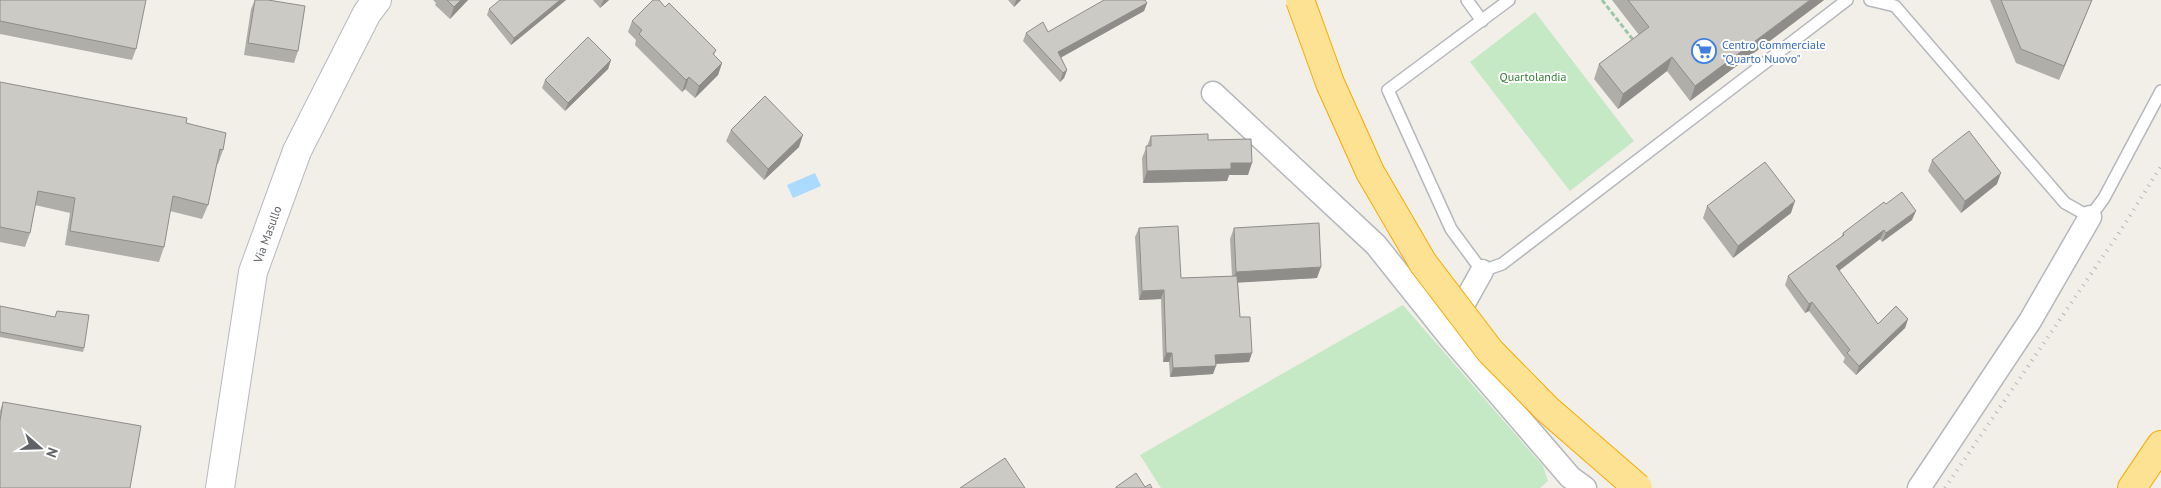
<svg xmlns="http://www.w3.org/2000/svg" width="2161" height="488" font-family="'PT Sans',sans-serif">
  <rect width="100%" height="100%" fill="#f1efe8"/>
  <path fill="#c5e8c5" d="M 1535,12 L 1634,141 L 1570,191 L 1470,62 Z
    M 1403,305 L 1543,466 L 1548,481 L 1540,488 L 1161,488 L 1140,455 Z"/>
  <path fill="#aadaff" d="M 815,173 L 821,186 L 793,198 L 787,185 Z"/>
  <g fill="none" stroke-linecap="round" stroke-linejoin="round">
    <defs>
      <path id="lane" d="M 1467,0 L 1482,21
        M 1509,0 L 1388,90 L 1451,229 L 1482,271 L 1502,264 L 1847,0
        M 1870,0 L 1895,6 L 2065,203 L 2090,217 L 2104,198 L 2161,91"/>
      <path id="street" d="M 1213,93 L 1376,245 L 1447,334 L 1570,477 L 1585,488
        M 1452,325 L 1482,271
        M 1919,488 L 2030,321 L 2090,217"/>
      <g id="secondary">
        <path id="s1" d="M 220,488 L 253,272 L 297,151 L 367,13 L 377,0"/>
      </g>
      <path id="highway" d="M 2132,488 L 2161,445"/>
    </defs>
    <use href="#lane" stroke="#b5b8bc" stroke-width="14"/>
    <use href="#street" stroke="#b5b8bc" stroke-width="25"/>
    <use href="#secondary" stroke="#b6babf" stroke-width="30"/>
    <use href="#highway" stroke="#f9ab00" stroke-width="30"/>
    <path stroke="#9cc7a9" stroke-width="3" stroke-dasharray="5 2.5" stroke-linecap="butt" d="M 1602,0 L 1634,41"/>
    <use href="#lane" stroke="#fff" stroke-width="11"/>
    <use href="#street" stroke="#fff" stroke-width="22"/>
    <use href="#secondary" stroke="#fff" stroke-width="28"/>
    <use href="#highway" stroke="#fde293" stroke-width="28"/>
    <path stroke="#b6b7b8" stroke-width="4" stroke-dasharray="1 6" stroke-linecap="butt" d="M 1945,488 L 2121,230 L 2161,166"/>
    <defs>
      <path id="highway-bridge" d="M 1300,0 L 1330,83 L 1370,172 L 1423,263 L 1490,351 L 1547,409 L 1638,488"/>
    </defs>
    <use href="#highway-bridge" stroke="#f9ab00" stroke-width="30" stroke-linecap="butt"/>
    <use href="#highway-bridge" stroke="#fde293" stroke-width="28"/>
  </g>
  <path fill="#afaea9" d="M 0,0 L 136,49 L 132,60 L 0,34 Z
    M 255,0 L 268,0 L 298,51 L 294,63 L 244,55 L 251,9 Z
    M 433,0 L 468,0 L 450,19 L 435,5 L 436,3 Z
    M 566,0 L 511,45 L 487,15 L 489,9 Z
    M 593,0 L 609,0 L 600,8 Z
    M 1008,0 L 1021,0 L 1014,7 Z
    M 1612,0 L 1824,0 L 1690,101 L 1667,71 L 1618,109 L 1594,79 L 1599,64 L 1639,35 Z
    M 1990,0 L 2092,0 L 2059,80 L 2016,63 Z
    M 1147,3 L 1144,11 L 1061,57 L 1067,70 L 1064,78 L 1060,82 L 1023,41 L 1026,33 L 1048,32 Z
    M 665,7 L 716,50 L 714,55 L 722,63 L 718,75 L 695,98 L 685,89 L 682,92 L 635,45 L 636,40 L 628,32 L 632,21 Z
    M 611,60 L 608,69 L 565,111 L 542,88 L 545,80 Z
    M 0,82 L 186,123 L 223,150 L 218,164 L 217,164 L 208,205 L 202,219 L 170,211 L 164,247 L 159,262 L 65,245 L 70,213 L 35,205 L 30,233 L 25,247 L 0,242 Z
    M 731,130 L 799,147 L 764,180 L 726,141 Z
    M 1151,136 L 1208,140 L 1248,175 L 1229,175 L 1227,181 L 1143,183 L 1142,158 Z
    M 1932,160 L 1997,184 L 1961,213 L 1928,171 Z
    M 1886,204 L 1912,220 L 1882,242 L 1880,239 L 1839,271 L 1878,324 L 1908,319 L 1905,328 L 1856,375 L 1843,362 L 1845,358 L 1809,311 L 1805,313 L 1785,285 L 1788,276 L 1841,237 L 1843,233 Z
    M 1707,206 L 1791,213 L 1733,258 L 1703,218 Z
    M 1139,228 L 1181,278 L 1232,276 L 1230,239 L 1234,228 L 1317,278 L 1238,282 L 1240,317 L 1249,362 L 1216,364 L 1213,374 L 1170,377 L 1169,362 L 1163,362 L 1161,299 L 1139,300 L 1135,237 Z
    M 0,306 L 84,348 L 83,352 L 0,337 Z
    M 3,402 L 0,488 L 0,411 Z"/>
  <path fill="#8f8d8a" d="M 461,0 L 468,0 L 450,19 L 454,7 Z
    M 560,0 L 566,0 L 511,45 L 514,38 Z
    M 604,0 L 609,0 L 600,8 L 603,1 Z
    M 1016,0 L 1021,0 L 1014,7 Z
    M 1810,0 L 1824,0 L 1690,101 L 1695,86 Z
    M 2092,0 L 2059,80 L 2064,66 Z
    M 1147,3 L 1144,11 L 1055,61 L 1058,52 Z
    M 1672,57 L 1667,71 L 1618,109 L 1623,94 Z
    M 611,60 L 608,69 L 565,111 L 568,103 Z
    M 722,63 L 718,75 L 695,98 L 699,86 Z
    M 1067,70 L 1064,78 L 1060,82 L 1063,73 Z
    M 689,77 L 685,89 L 682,92 L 686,80 Z
    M 803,135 L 799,147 L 764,180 L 768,169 Z
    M 1231,163 L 1252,163 L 1248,175 L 1229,175 L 1227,181 L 1143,183 L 1147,171 Z
    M 2001,173 L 1997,184 L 1961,213 L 1965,201 Z
    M 1795,201 L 1791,213 L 1733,258 L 1738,246 Z
    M 1916,211 L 1912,220 L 1882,242 L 1886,233 Z
    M 1884,230 L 1880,239 L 1833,275 L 1836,266 Z
    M 1321,267 L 1317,278 L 1232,283 L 1236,272 Z
    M 1164,290 L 1161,299 L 1139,300 L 1142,291 Z
    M 1812,302 L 1809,311 L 1805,313 L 1809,304 Z
    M 1908,319 L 1905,328 L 1856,375 L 1859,366 Z
    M 1166,353 L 1172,353 L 1169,362 L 1163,362 Z
    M 1252,353 L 1249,362 L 1212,364 L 1215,355 Z
    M 1216,366 L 1213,374 L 1170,377 L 1173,368 Z"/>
  <path fill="#cccac5" stroke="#8f8d8a" d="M 0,0 L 146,0 L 136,49 L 0,21 Z
    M 255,0 L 268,0 L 305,6 L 298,51 L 248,43 Z
    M 447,0 L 461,0 L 454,7 Z
    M 500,0 L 560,0 L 514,38 L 489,9 Z
    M 653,0 L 659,0 L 665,7 L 669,3 L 716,50 L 713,54 L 722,63 L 699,86 L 689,77 L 686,80 L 639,34 L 642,30 L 632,21 Z
    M 1104,0 L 1145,0 L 1147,3 L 1058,52 L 1067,70 L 1063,73 L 1026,33 L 1043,22 L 1048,32 Z
    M 1628,0 L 1810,0 L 1695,86 L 1672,57 L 1623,94 L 1599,64 L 1649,27 Z
    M 2001,0 L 2092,0 L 2064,66 L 2021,49 Z
    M 588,37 L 611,60 L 568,103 L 545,80 Z
    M 0,82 L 187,118 L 186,123 L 226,133 L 223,150 L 220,149 L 208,205 L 173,196 L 164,247 L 70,231 L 75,198 L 38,191 L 30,233 L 0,227 Z
    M 765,96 L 803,135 L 768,169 L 731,130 Z
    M 1969,131 L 2001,173 L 1965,201 L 1932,160 Z
    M 1208,134 L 1208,140 L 1251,139 L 1252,163 L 1231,163 L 1231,169 L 1147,171 L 1146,146 L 1151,146 L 1151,136 Z
    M 1765,162 L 1795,201 L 1738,246 L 1707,206 Z
    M 1902,192 L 1916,211 L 1886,233 L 1884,230 L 1836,266 L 1878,324 L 1896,306 L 1908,319 L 1859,366 L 1847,353 L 1850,350 L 1812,302 L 1809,304 L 1788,276 L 1844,235 L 1843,233 L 1884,202 L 1886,204 Z
    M 1319,223 L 1321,267 L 1236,272 L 1234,228 Z
    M 1178,226 L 1181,278 L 1237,276 L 1240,317 L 1250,317 L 1252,353 L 1215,355 L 1216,366 L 1173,368 L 1172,353 L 1166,353 L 1164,290 L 1142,291 L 1139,228 Z
    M 0,306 L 55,317 L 57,311 L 89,315 L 84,348 L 0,332 Z
    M 3,402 L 141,426 L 130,488 L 0,488 L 0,421 Z
    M 1005,458 L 1025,488 L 960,488 Z
    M 1136,473 L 1145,487 L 1150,484 L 1152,488 L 1116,488 L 1116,487 Z"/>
  <defs>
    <symbol id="supermarket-ring" viewBox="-11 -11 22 22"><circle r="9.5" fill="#fff" stroke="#3f7fe0" stroke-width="1.5"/><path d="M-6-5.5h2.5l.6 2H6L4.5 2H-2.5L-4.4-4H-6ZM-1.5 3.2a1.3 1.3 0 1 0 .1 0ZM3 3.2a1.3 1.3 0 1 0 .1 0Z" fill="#3f7fe0"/></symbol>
  </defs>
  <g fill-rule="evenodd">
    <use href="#supermarket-ring" x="1690" y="37" width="28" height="28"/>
  </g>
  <g text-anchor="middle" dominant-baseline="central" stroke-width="4" stroke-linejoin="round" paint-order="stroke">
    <g font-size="12" fill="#366cbe" stroke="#fff" text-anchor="start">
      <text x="1722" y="44">Centro Commerciale<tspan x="1722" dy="14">"Quarto Nuovo"</tspan></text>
    </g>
    <g font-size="12" fill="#348238" stroke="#fff">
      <text x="1533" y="76">Quartolandia</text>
    </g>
    <g font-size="12" fill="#5f6368" stroke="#fff">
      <text stroke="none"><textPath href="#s1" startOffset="259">Via Masullo</textPath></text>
    </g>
  </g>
  <g transform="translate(40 448) rotate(110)" stroke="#ffffff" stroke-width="4" paint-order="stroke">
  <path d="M0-4L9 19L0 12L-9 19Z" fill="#5f6368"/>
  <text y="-8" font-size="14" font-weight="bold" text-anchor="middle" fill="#5f6368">N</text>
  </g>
</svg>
